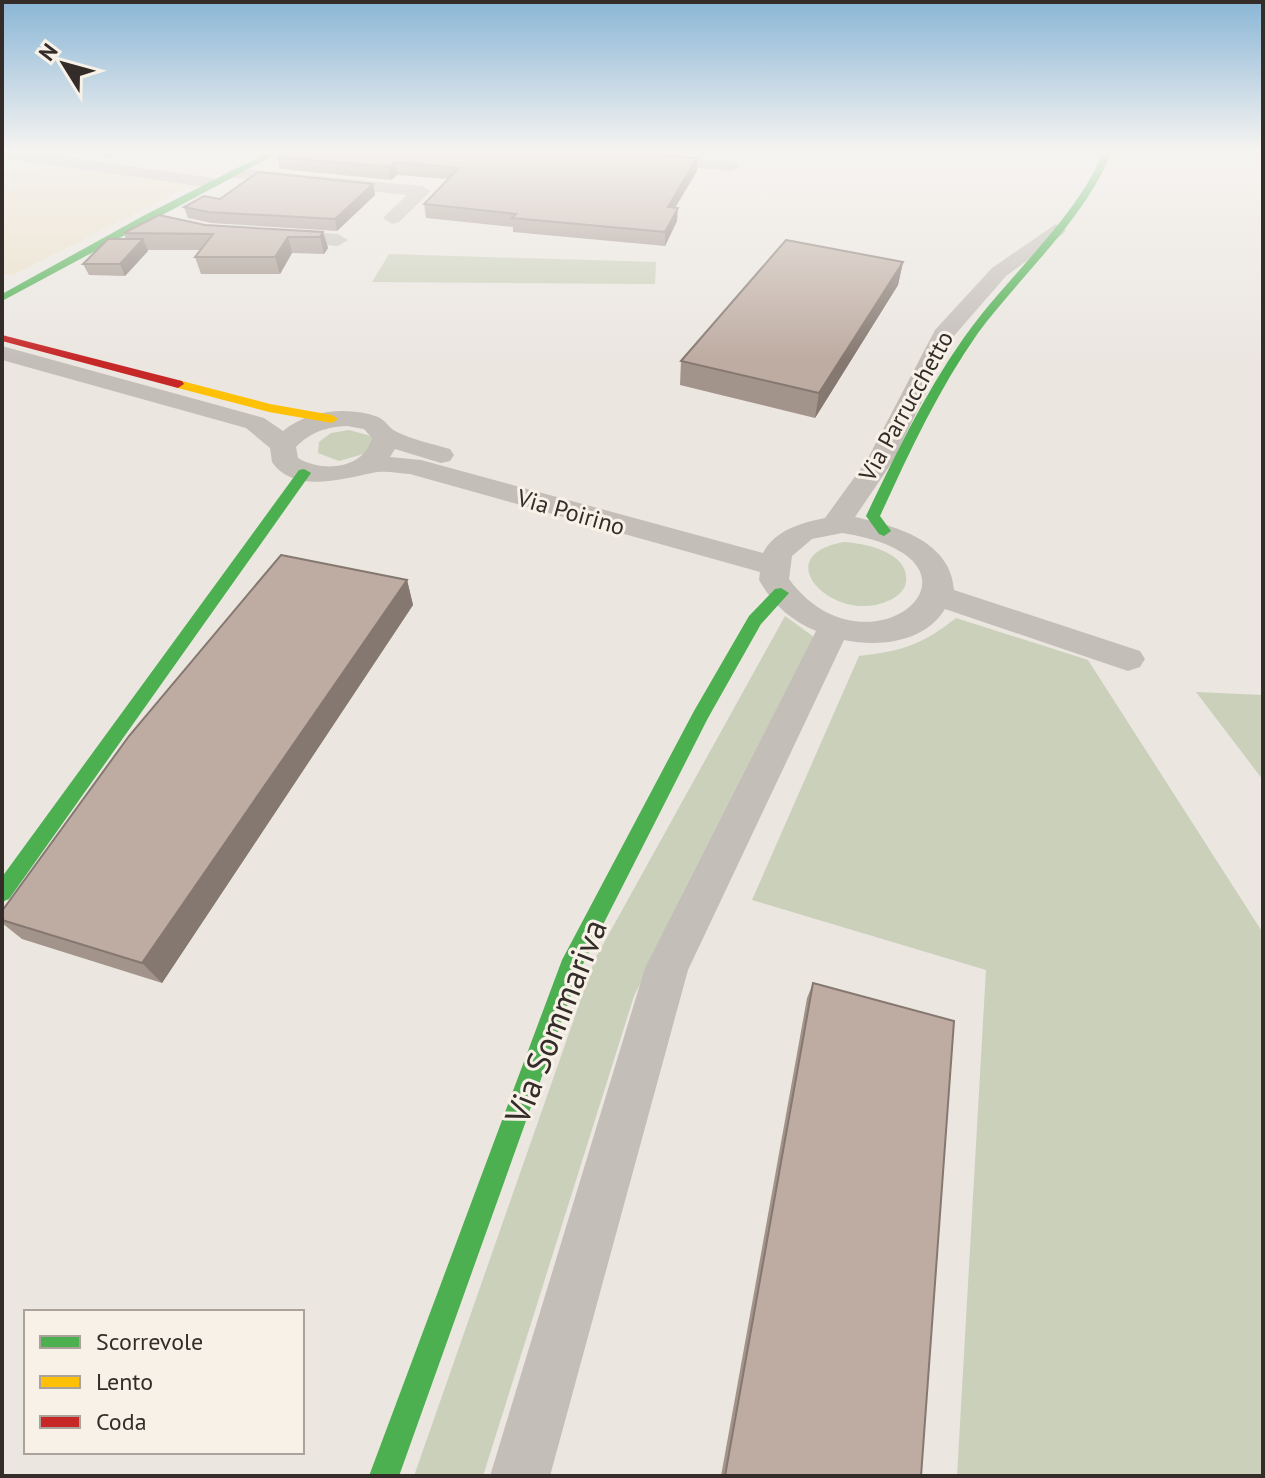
<svg xmlns="http://www.w3.org/2000/svg" width="1265" height="1478" font-family="'PT Sans',sans-serif">
  <rect width="100%" height="100%" fill="#ebe6e0"/>
  <path fill="#cbd0bb" d="M 389,254 L 656,262 L 655,284 L 372,282 Z
    M 349,430 L 371,436 L 373,441 L 367,453 L 339,461 L 318,453 L 319,442 L 331,433 Z
    M 844,542 C 864,543 910,552 906,582 C 905,590 897,597 890,600 C 836,627 764,556 844,542 Z
    M 785,616 L 814,637 L 634,996 L 483,1476 L 414,1476 L 595,959 Z
    M 956,618 L 1088,660 L 1263,933 L 1263,1476 L 957,1476 L 986,970 L 752,900 L 859,656 C 902,651 922,645 956,618 Z
    M 1196,692 L 1263,695 L 1263,780 Z"/>
  <path fill="#eadfc7" d="M 92,165 L 195,183 L 13,275 L 2,273 L 2,171 Z"/>
  <g fill="none" stroke-linecap="round" stroke-linejoin="round">
    <path fill="#c4beb9" fill-rule="evenodd" d="M 2,152 L 32,152 L 213,178 L 222,183 L 213,188 L 2,158 Z
      M 565,152 L 632,152 L 732,161 L 740,166 L 732,171 L 573,157 Z
      M 234,168 L 422,186 L 431,191 L 399,222 L 392,224 L 383,218 L 407,195 L 228,177 L 225,173 Z
      M 1056,224 L 1066,230 L 1063,234 L 1006,276 L 953,337 L 893,461 L 855,517 C 896,526 951,541 954,590 L 1140,651 L 1145,659 L 1140,667 L 1128,671 L 945,609 C 924,643 879,647 844,640 L 688,970 L 550,1476 L 490,1476 L 645,968 L 816,631 C 790,620 773,604 759,580 L 760,572 L 410,474 C 398,473 383,470 372,473 C 342,479 294,494 272,462 L 270,448 L 246,428 L 2,360 L 2,346 L 264,418 L 283,431 C 308,410 348,406 378,417 C 386,420 389,429 397,432 C 413,440 433,444 450,449 L 454,455 L 450,461 L 441,463 L 395,449 L 390,457 L 421,460 L 763,553 C 775,530 801,523 825,518 L 867,460 L 935,330 L 992,268 ZM 347,426 L 364,429 L 372,438 C 364,469 323,473 298,458 L 296,447 C 311,432 326,427 347,426 ZM 842,533 C 1014,560 868,687 789,579 L 792,556 L 812,539 Z
      M 278,230 L 338,234 L 348,240 L 338,246 L 271,240 L 268,236 L 271,232 Z"/>
    <path fill="#4caf50" fill-rule="evenodd" d="M 269,152 L 280,152 L 2,301 L 2,294 L 143,216 Z
      M 1103,152 L 1111,152 C 1088,216 1019,277 978,333 C 938,390 909,453 880,516 L 891,531 L 884,536 L 879,534 L 866,516 C 897,452 928,386 971,328 C 1011,274 1079,214 1103,152 Z
      M 304,469 L 311,473 L 9,899 L 2,902 L 2,877 L 299,470 Z
      M 781,588 L 789,593 L 761,624 L 708,718 L 580,970 L 399,1476 L 369,1476 L 562,960 L 694,711 L 749,616 L 775,589 Z"/>
    <path fill="#ffc107" fill-rule="evenodd" d="M 178,380 L 270,404 L 332,415 L 338,419 L 332,423 L 269,412 L 174,387 L 172,384 Z"/>
    <path fill="#c62828" fill-rule="evenodd" d="M 2,335 L 182,381 L 184,384 L 178,388 L 2,341 Z"/>
  </g>
  <path fill="#a3948b" d="M 59,152 L 119,152 L 109,157 Z
    M 668,152 L 708,152 L 706,156 Z
    M 277,157 L 697,158 L 697,171 L 675,207 L 677,221 L 665,246 L 513,232 L 513,227 L 426,218 L 424,204 L 448,179 L 397,175 L 391,180 L 280,169 Z
    M 373,184 L 375,195 L 337,231 L 211,223 L 188,218 L 184,207 L 220,199 Z
    M 205,225 L 323,232 L 328,248 L 324,254 L 292,253 L 280,274 L 201,274 L 195,257 L 200,250 L 148,250 L 148,251 L 125,276 L 89,275 L 83,264 L 126,239 L 124,233 Z
    M 903,262 L 898,285 L 815,418 L 680,385 L 681,361 Z
    M 407,580 L 413,605 L 162,983 L 22,939 L 2,923 L 2,911 Z
    M 813,983 L 921,1476 L 721,1476 L 807,998 Z"/>
  <path fill="#857871" d="M 107,152 L 119,152 L 109,157 Z
    M 697,158 L 697,171 L 668,220 L 668,207 Z
    M 395,162 L 397,175 L 391,180 L 389,167 Z
    M 373,184 L 375,195 L 337,231 L 335,219 Z
    M 678,208 L 677,221 L 665,246 L 665,232 Z
    M 323,232 L 328,248 L 324,254 L 320,237 Z
    M 288,237 L 292,253 L 280,274 L 275,257 Z
    M 143,239 L 148,251 L 125,276 L 120,264 Z
    M 903,262 L 898,285 L 815,418 L 819,393 Z
    M 407,580 L 413,605 L 162,983 L 142,963 Z"/>
  <path fill="#beaca2" stroke="#857871" stroke-width="2" d="M 283,152 L 628,152 L 697,158 L 668,207 L 678,208 L 665,232 L 512,218 L 516,214 L 424,204 L 459,168 L 395,162 L 389,167 L 277,157 Z
    M 258,172 L 373,184 L 335,219 L 208,212 L 184,207 L 204,196 L 220,199 Z
    M 159,215 L 205,225 L 323,232 L 320,237 L 288,237 L 275,257 L 195,257 L 213,234 L 124,233 Z
    M 108,239 L 143,239 L 120,264 L 83,264 Z
    M 786,240 L 903,262 L 819,393 L 681,361 Z
    M 281,555 L 407,580 L 142,963 L 2,920 L 2,911 L 129,736 Z
    M 813,983 L 954,1021 L 921,1476 L 725,1476 Z"/>
  <linearGradient id="sky" x2="0" y2="1"><stop stop-color="#8ab6d6"/><stop offset="0.42" stop-color="#f6f4f1"/><stop offset="1" stop-color="#f6f4f1" stop-opacity="0"/></linearGradient>
  <rect width="1265" height="359" fill="url(#sky)"/>
  <g text-anchor="middle" dominant-baseline="central" stroke-width="6" stroke-linejoin="round" paint-order="stroke">
    <g font-size="24" fill="#342c28" stroke="#f8f1e7">
      <text transform="translate(906 406) rotate(-61)">Via Parrucchetto</text>
      <text transform="translate(571 512) rotate(16)">Via Poirino</text>
    </g>
    <g font-size="34" fill="#342c28" stroke="#f8f1e7">
      <text transform="translate(555 1021) rotate(-68)">Via Sommariva</text>
    </g>
  </g>
  <rect width="1265" height="1478" fill="none" stroke="#342c28" stroke-width="8"/>
  <rect x="24" y="1310" width="280" height="144" fill="#f8f1e7" stroke="#aaa29b" stroke-width="2"/>
  <rect x="40" y="1336" width="40" height="12" fill="#4caf50" stroke="#aaa29b" stroke-width="2"/>
  <text x="96" y="1350" font-size="24" fill="#342c28">Scorrevole</text>
  <rect x="40" y="1376" width="40" height="12" fill="#ffc107" stroke="#aaa29b" stroke-width="2"/>
  <text x="96" y="1390" font-size="24" fill="#342c28">Lento</text>
  <rect x="40" y="1416" width="40" height="12" fill="#c62828" stroke="#aaa29b" stroke-width="2"/>
  <text x="96" y="1430" font-size="24" fill="#342c28">Coda</text>
  <g transform="translate(64 64) rotate(307)" stroke="#f8f1e7" stroke-width="6" paint-order="stroke">
  <path d="M0-6L14 30L0 20L-14 30Z" fill="#342c28"/>
  <text y="-12" font-size="22" font-weight="bold" text-anchor="middle" fill="#342c28">N</text>
  </g>
</svg>
